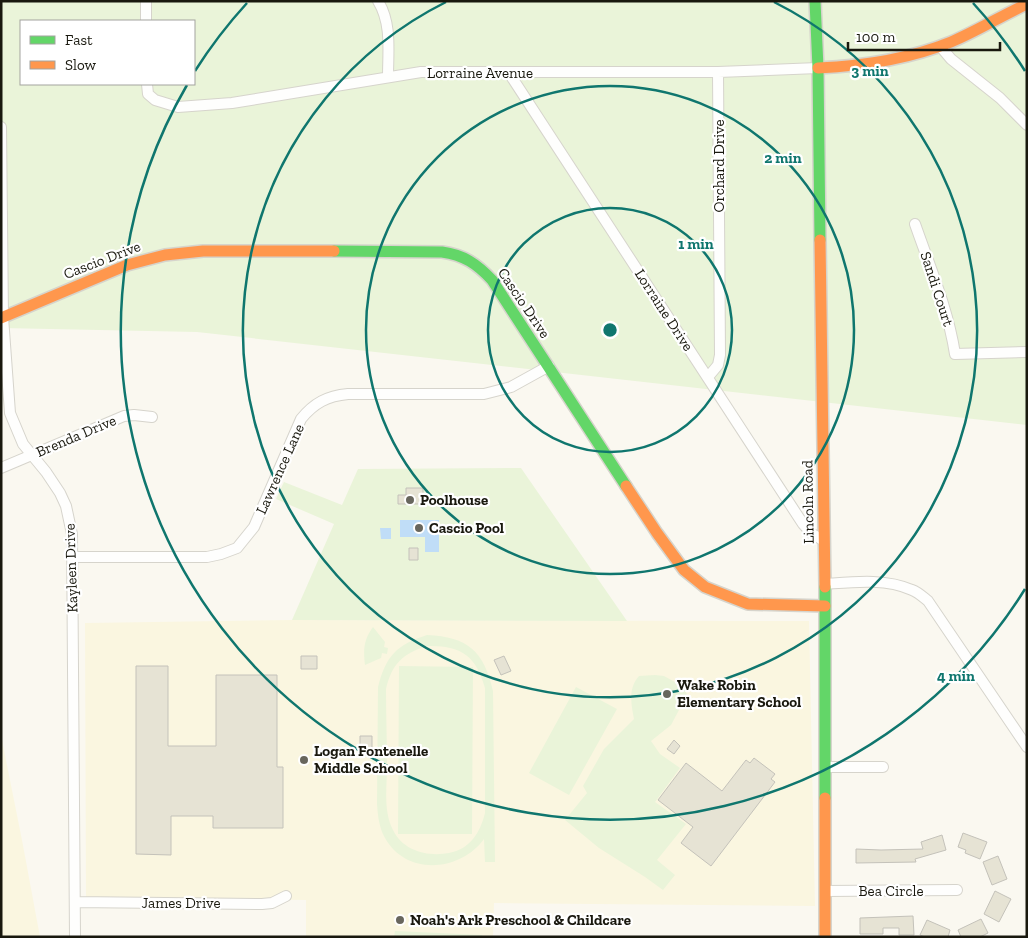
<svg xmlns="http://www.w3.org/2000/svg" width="1028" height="938" font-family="'Zilla Slab',serif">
  <rect width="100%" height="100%" fill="#faf8f0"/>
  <path fill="#faf6e0" d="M 292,620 L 809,621 L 815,906 L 494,903 L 493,937 L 306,937 L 306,900 L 86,897 L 85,623 Z
    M 1,735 L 22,840 L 40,937 L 1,937 Z"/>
  <path fill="#eaf4d9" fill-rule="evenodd" d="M 1,1 L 1027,1 L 1027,425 L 197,332 L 1,328 ZM 21,21 L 194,21 L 194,84 L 21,84 Z
    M 521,468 L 627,621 L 292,620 L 334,524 L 276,499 L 284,482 L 342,505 L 358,469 Z
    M 373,627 L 385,642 L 384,647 L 388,648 L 387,654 L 382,653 L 381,658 L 365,665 C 363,649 364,639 373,627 Z
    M 427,635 C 468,637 484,651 493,691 L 495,862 L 485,862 L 484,839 C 461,871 407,877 385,838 C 379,827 378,817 377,804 L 378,687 C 386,656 396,645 427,635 ZM 427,646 C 460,645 476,655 485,688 L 485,813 C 480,833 470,849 449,853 C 428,857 403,851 393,830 C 383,811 387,787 387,766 C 387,740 386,715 386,689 C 392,664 402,654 427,646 Z
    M 399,666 L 473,667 L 472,834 L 398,834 Z
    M 655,675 L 664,676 L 684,687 L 687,695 L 671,725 L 651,741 L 660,754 L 680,768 L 655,802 L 686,824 L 657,860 L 675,875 L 663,890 L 645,877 L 599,848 L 565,820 L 587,793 L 583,786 L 604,749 L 634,719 C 631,704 628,688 639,676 Z
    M 576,687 L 617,709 L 569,795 L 529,773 Z
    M 395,931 L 482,935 L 483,937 L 394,937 Z"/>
  <path fill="#c0ddf7" d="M 400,520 L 439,520 L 439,552 L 425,552 L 425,537 L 400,537 Z
    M 380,528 L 391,528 L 391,539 L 381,539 Z"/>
  <path fill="#e6e3d4" stroke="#c4c2ba" d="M 406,488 L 423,488 L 423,504 L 398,504 L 398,495 L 406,495 Z
    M 409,548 L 418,548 L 418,560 L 409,560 Z
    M 301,656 L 317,656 L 317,669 L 301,669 Z
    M 504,656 L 511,671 L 501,675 L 494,660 Z
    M 136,666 L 168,666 L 168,746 L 216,746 L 216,675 L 277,675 L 277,767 L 283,767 L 283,828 L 213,828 L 213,816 L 171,816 L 171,855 L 136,854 Z
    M 360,736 L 372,736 L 372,755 L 360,755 Z
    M 674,740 L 680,746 L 674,754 L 667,749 Z
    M 754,758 L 775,774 L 771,779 L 775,782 L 711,866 L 681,843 L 693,827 L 658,800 L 686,763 L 722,791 L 746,760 L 750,763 Z
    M 963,833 L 987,842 L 980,859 L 965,853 L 966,850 L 958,847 Z
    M 942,835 L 946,850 L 915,859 L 916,862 L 856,863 L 856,849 L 881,850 L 923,849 L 921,842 Z
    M 998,856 L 1007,879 L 992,885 L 983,862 Z
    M 995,891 L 1011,899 L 999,922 L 984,914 Z
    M 913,916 L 914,935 L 899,935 L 899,928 L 883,928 L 883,934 L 860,934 L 860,918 Z
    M 981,919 L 988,933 L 980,937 L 961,937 L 958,930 Z
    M 927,920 L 950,930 L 948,937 L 925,937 L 920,935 Z"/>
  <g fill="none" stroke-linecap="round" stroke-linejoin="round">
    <defs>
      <path id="street" d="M 146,1 L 146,21
        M 378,1 C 392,24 388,51 388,77
        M 940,46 L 951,59 L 1000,98 L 1027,125
        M 509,73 L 803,524 L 811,533 L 824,541
        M 147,84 L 148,94 L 155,100 L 178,107 L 232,103 L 421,72 L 718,72 L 818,68
        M 1,127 L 3,317 L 10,413 L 23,444 L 46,472 L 60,493 L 66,506 L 72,534 L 75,937
        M 915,224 C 930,267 948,309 955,354 L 1027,352
        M 708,377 L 718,365 L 720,355 L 718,72
        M 1,468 L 124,416 L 134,415 L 152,417
        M 73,557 L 207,557 L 221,554 L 237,548 L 254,527 L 301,419 C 314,403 327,396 348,394 L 484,394 L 511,387 L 549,366
        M 825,584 C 853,582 885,578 912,590 C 918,592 923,597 928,601 L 1027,747
        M 825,767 L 883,767
        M 825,891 L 957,890
        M 75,902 L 262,904 L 272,903 L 286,896"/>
      <path id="fast" d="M 815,1 L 818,68 L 820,240
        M 334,251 L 442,252 C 464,255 477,264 492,280 L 626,486
        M 825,587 L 825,798"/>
      <path id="slow" d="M 818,68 C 863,66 909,59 951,42 C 977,31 1001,16 1027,4
        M 820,240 L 825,587
        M 1,318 L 127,265 L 165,255 L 203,251 L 334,251
        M 626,486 L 657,533 L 684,570 L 705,587 L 748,604 L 825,606
        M 825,798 L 825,937"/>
    </defs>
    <use href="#street" stroke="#d6d4cc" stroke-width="12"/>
    <use href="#fast" stroke="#d6d4cc" stroke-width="14"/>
    <use href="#slow" stroke="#d6d4cc" stroke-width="14"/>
    <use href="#street" stroke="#fefefd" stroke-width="10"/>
    <use href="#fast" stroke="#63d668" stroke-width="11"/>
    <use href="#slow" stroke="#ff974d" stroke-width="11"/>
  </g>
  <g fill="none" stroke="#0f766e" stroke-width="2.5">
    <circle cx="610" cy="330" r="122"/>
    <circle cx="610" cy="330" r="244"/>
    <path d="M774 2A367 367 0 1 1 446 2"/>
    <path d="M1025 589A489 489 0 0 1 187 85M195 71A489 489 0 0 1 247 3M973 3A489 489 0 0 1 1025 71"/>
  </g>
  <g fill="#68665d" stroke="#fff" stroke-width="2">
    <circle cx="410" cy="500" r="5"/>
    <circle cx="419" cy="528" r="5"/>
    <circle cx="667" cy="694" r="5"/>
    <circle cx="304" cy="760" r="5"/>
    <circle cx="400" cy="920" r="5"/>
  </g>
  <g text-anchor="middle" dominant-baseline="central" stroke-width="4.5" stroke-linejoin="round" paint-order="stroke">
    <g font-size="15" fill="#19180e" stroke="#fff">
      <text x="480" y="73">Lorraine Avenue</text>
      <text transform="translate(719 166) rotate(-90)">Orchard Drive</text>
      <text transform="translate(102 260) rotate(-21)">Cascio Drive</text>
      <text transform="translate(937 289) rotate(72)">Sandi Court</text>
      <text transform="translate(524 303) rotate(56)">Cascio Drive</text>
      <text transform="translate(664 310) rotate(57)">Lorraine Drive</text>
      <text transform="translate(76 436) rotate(-23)">Brenda Drive</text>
      <text transform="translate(280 469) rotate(-66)">Lawrence Lane</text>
      <text transform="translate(808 502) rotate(-91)">Lincoln Road</text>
      <text transform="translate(71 568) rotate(-92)">Kayleen Drive</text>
      <text x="891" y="891">Bea Circle</text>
      <text x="181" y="903">James Drive</text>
    </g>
    <g font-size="15" font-weight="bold" fill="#19180e" stroke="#fff" text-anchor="start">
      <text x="420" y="500">Poolhouse</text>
      <text x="429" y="528">Cascio Pool</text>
      <text x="677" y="685">Wake Robin<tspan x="677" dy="17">Elementary School</tspan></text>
      <text x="314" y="751">Logan Fontenelle<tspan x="314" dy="17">Middle School</tspan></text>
      <text x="410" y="920">Noah's Ark Preschool &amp; Childcare</text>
    </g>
  </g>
  <circle cx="610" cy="330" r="8" fill="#0f766e" stroke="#fff" stroke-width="2.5"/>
  <g font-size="15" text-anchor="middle" font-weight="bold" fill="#0f766e" stroke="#fff" stroke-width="4.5" stroke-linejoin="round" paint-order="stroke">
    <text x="870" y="76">3 min</text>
    <text x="783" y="163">2 min</text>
    <text x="696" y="249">1 min</text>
    <text x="956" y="681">4 min</text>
  </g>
  <rect width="1028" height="938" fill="none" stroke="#19180e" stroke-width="5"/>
  <rect x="20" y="20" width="175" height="65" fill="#ffffff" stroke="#a3a39f"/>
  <rect x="30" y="36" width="25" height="8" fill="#63d668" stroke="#a3a39f"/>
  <text x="65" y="45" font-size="15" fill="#19180e">Fast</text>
  <rect x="30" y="61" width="25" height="8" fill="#ff974d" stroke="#a3a39f"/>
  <text x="65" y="70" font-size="15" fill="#19180e">Slow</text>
  <path d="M848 42v8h152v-8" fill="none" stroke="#19180e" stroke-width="2.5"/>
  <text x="856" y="42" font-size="15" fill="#19180e" stroke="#ffffff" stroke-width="4" paint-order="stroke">100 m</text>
</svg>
